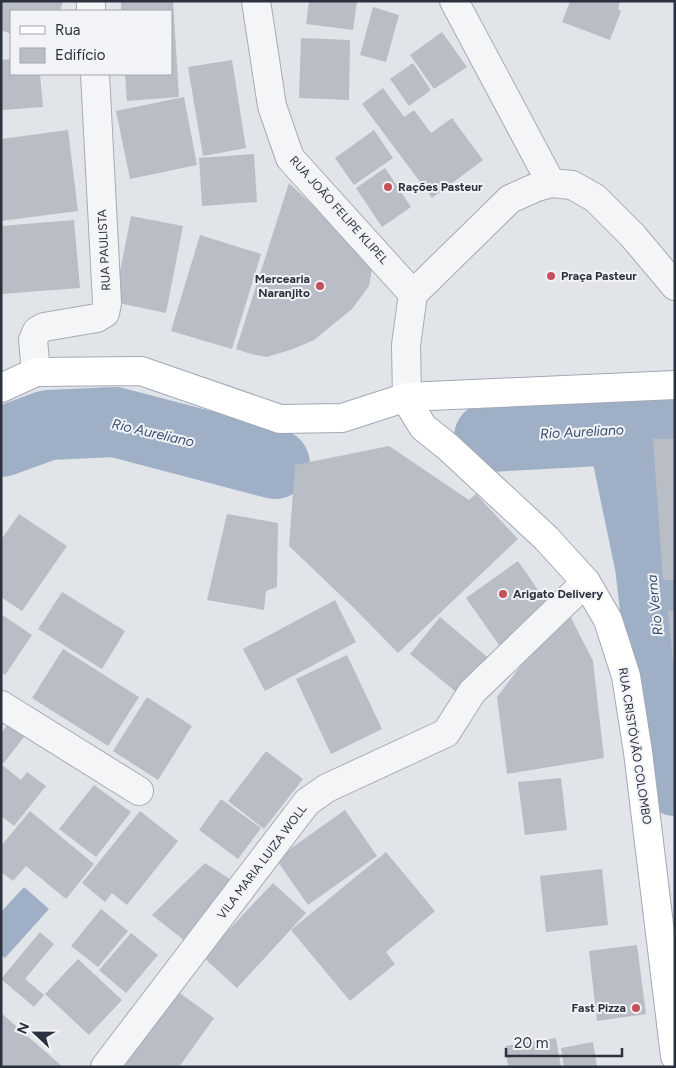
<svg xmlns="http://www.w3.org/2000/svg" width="676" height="1068" font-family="Figtree,sans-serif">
  <rect width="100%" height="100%" fill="#e1e4e9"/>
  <path fill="#9fb0c6" d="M 24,887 L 49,909 L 5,958 L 1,955 L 1,912 Z"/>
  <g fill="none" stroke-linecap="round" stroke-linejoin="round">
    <path stroke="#9fb0c6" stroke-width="70" d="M 622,431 L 650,566 L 675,781
      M 489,437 L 675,427
      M 1,442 L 48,425 L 115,422 L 275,464"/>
  </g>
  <path fill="#b9bdc5" d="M 1,1 L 63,1 L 60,11 L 11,11 L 11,34 L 1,30 Z
    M 121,1 L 173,1 L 179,97 L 127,101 L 125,74 L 171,74 L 171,11 L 121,11 Z
    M 309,1 L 357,1 L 353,30 L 306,24 Z
    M 570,1 L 620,1 L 618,9 L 621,11 L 610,40 L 562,22 Z
    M 373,7 L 399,15 L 386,62 L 360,55 Z
    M 442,32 L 467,67 L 434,89 L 410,55 Z
    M 301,38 L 350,40 L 349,100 L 299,98 Z
    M 11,59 L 11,74 L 40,74 L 43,107 L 1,110 L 1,60 Z
    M 232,60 L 246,148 L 203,156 L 188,67 Z
    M 413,63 L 431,90 L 409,106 L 390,79 Z
    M 383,88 L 404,117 L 414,110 L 431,133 L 452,118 L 483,160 L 432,198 L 362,104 Z
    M 184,97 L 197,165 L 130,179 L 116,111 Z
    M 68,130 L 78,211 L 1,221 L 1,139 Z
    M 374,130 L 393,158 L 354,185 L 335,158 Z
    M 254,154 L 257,202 L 202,206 L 199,158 Z
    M 385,168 L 411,207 L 382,227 L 356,188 Z
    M 289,183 L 369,258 L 372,269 L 369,286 L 352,309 L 314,340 L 293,349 L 267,357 L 251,354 L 236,349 Z
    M 131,216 L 183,226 L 166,313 L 114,302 Z
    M 74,220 L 80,288 L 1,294 L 1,226 Z
    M 200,235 L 261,254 L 232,349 L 171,331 Z
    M 653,439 L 675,439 L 675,580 L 663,580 Z
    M 389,446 L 469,500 L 476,494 L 518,539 L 398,653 L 355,609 L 289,546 L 295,465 Z
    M 19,514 L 67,546 L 22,611 L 1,597 L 1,540 Z
    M 227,514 L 278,523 L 277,587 L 266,591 L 264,610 L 207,600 Z
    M 518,561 L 551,609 L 499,645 L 466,598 Z
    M 62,592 L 125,631 L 102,669 L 38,629 Z
    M 335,600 L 356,642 L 265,691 L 243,649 Z
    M 567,610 L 593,661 L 604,758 L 507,774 L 497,697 L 558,617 Z
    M 668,611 L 675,611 L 675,662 L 673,662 Z
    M 1,614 L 32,635 L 5,675 L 1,672 Z
    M 440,617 L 492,661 L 462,697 L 410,654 Z
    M 63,649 L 139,697 L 108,746 L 32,698 Z
    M 347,655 L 382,729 L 331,754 L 296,679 Z
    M 147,697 L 192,726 L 158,780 L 113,751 Z
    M 12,719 L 28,732 L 2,765 L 21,780 L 27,772 L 46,786 L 14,826 L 1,816 L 1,733 Z
    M 266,751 L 303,779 L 264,829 L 228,801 Z
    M 561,778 L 567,830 L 525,835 L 518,782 Z
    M 94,785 L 131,812 L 96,857 L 59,829 Z
    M 221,799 L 261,828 L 238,859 L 199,830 Z
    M 345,810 L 377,856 L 308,905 L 276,859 Z
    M 30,811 L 94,864 L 66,899 L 26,866 L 13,881 L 1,872 L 1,846 Z
    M 140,811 L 178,841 L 127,905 L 112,893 L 105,902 L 82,883 Z
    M 386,852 L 435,911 L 386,952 L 395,964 L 350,1001 L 291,930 Z
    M 205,863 L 236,883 L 185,941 L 152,915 Z
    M 602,869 L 608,925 L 546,932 L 540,876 Z
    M 273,883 L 306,913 L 237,988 L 203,957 Z
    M 101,909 L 128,931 L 98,967 L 71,946 Z
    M 40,932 L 54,944 L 25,979 L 44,995 L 34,1007 L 1,979 Z
    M 131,933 L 158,955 L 126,993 L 99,970 Z
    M 637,945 L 646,1014 L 597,1021 L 589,951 Z
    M 78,959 L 122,1000 L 89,1035 L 45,994 Z
    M 177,991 L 214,1018 L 179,1067 L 122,1067 Z
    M 1,1013 L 63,1067 L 1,1067 Z
    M 556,1038 L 561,1067 L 508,1067 L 505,1046 Z
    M 593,1042 L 597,1067 L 564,1067 L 561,1048 Z"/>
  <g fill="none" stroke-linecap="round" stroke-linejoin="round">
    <defs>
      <path id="minor" d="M 91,1 L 91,11
        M 256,1 L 272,106 L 290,158 L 413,294
        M 454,1 L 551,183
        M 36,372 L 33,340 L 37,331 L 44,327 L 97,318 L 105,313 L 107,303 L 95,74
        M 407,397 L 406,345 L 413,294 L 510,199 L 537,187 L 551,183 L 572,185 L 595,198 L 633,236 L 675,286
        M 1,705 L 139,791
        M 105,1067 L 307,802 L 327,788 L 446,733 L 472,692 L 586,582"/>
      <path id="major" d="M 1,388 L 36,372 L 141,371 L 280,419 L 342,418 L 407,397 L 675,385
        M 407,397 L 412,409 L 423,427 L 448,447 L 546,538 L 586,582 L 608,620 L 626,676 L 638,752 L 675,1056"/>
    </defs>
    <use href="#minor" stroke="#a7abb3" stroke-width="30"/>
    <use href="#major" stroke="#a2a8b4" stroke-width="30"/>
    <use href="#minor" stroke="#f4f5f7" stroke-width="28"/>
    <use href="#major" stroke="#fff" stroke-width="28"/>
  </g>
  <g fill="#c4505b" stroke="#f1f3f6" stroke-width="2">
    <circle cx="388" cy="187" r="5"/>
    <circle cx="551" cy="276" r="5"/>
    <circle cx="320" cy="286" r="5"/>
    <circle cx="503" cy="594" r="5"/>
    <circle cx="636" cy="1008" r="5"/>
  </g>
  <g text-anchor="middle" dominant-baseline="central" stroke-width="4" stroke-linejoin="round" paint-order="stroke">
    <g font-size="12" font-weight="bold" fill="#2b313f" stroke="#f1f3f6" text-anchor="start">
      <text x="398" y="187">Rações Pasteur</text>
      <text x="561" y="276">Praça Pasteur</text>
      <text x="310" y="279" text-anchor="end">Mercearia<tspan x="310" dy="14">Naranjito</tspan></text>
      <text x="513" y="594">Arigato Delivery</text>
      <text x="626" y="1008" text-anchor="end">Fast Pizza</text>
    </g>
    <g font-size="12" fill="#2b313f" stroke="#f1f3f6">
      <text transform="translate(339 210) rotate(48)">RUA JOÃO FELIPE KLIPEL</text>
      <text transform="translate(104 250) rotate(-93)">RUA PAULISTA</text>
      <text transform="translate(635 746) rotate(81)">RUA CRISTÓVÃO COLOMBO</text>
      <text transform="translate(262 862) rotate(-53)">VILA MARIA LUIZA WOLL</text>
    </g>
    <g font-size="14" font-style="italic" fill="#384e70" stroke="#f1f3f6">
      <text transform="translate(582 432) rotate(-3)">Rio Aureliano</text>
      <text transform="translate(153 433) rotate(13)">Rio Aureliano</text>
      <text transform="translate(655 605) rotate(-96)">Rio Verna</text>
    </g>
  </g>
  <rect width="676" height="1068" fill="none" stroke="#2b313f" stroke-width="5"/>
  <rect x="10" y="10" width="162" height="65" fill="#f1f3f6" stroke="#a2a5ad"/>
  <rect x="20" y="26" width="25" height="8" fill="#ffffff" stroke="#a2a5ad"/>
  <text x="55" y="35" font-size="15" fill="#2b313f">Rua</text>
  <rect x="20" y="48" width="25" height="15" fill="#b9bdc5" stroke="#a2a5ad"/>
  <text x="55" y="60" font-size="15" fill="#2b313f">Edifício</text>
  <g transform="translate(35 1033) rotate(292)" stroke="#f1f3f6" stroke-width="4" paint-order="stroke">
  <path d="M0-4L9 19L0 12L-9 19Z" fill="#2b313f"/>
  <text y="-8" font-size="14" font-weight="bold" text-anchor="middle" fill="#2b313f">N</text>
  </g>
  <path d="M506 1048v8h116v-8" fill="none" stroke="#2b313f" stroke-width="2.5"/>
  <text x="514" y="1048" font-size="15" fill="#2b313f" stroke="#f1f3f6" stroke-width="4" paint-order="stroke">20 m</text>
</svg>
